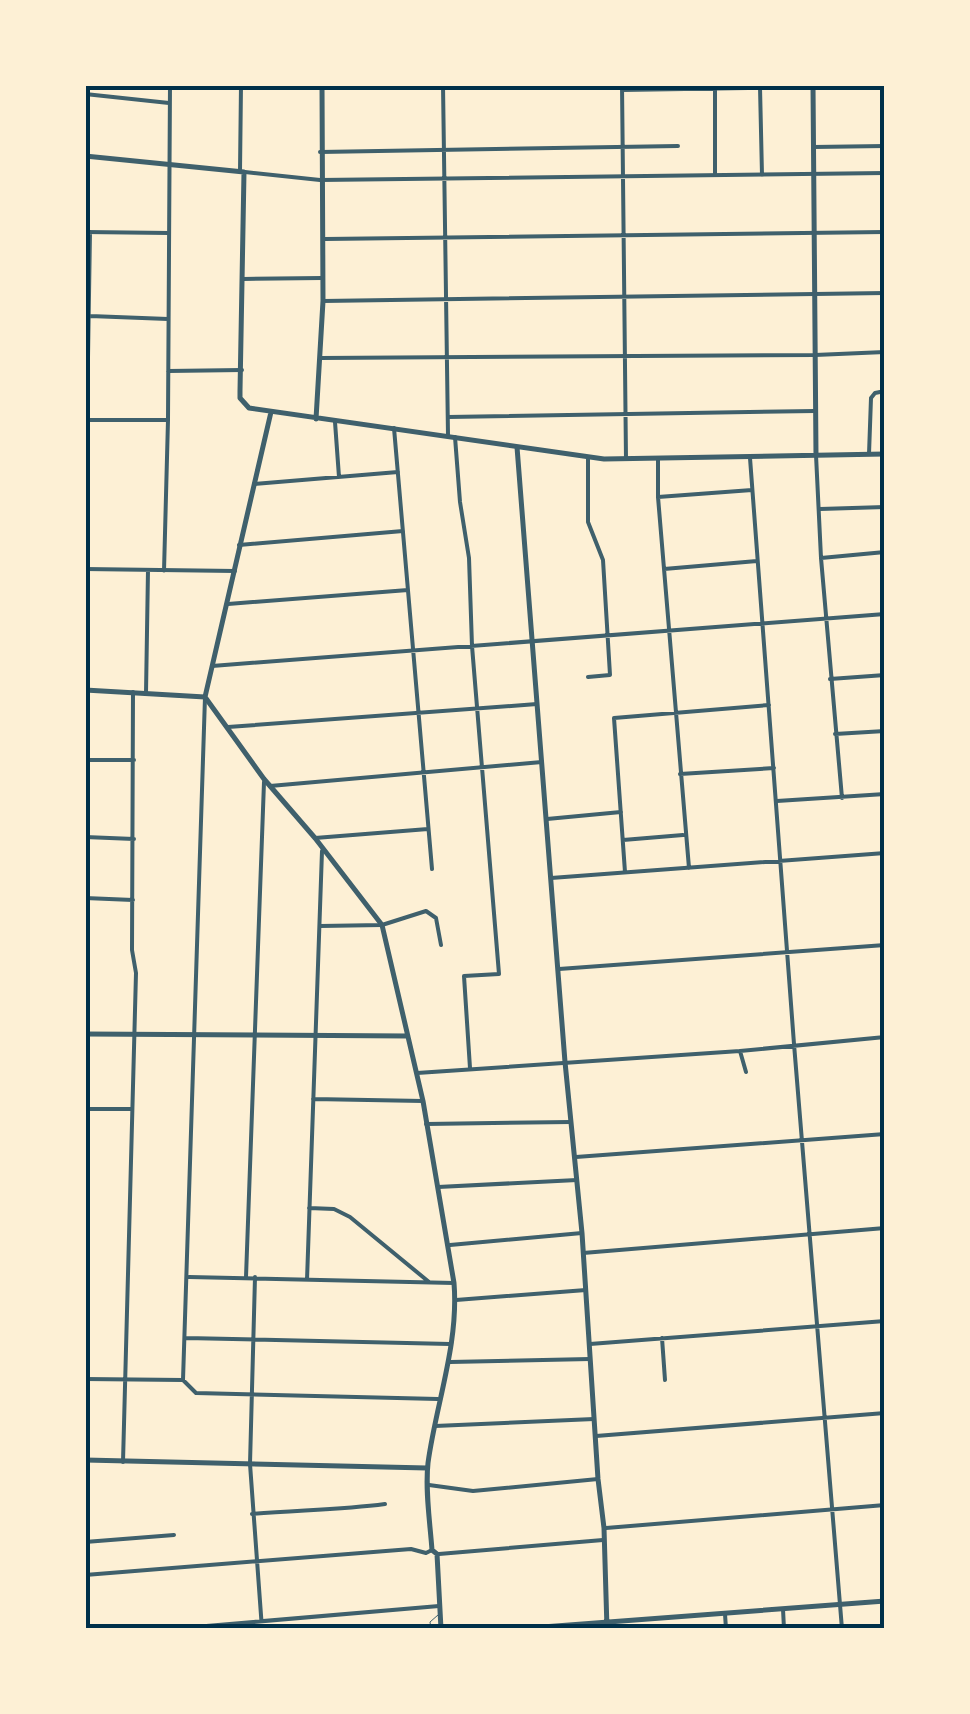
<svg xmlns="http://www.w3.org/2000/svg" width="970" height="1714" font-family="'Open Sans',sans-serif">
  <rect width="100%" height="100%" fill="#fdf0d5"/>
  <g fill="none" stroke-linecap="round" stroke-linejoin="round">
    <path stroke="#3f606c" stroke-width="1" d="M 431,1629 L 430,1622 L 438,1615"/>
    <path stroke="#3f606c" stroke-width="4" d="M 443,85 L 448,435
      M 622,85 L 626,459
      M 760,87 L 762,175
      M 622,90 L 885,86
      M 715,90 L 715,175
      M 85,94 L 169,103
      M 813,147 L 885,146
      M 320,152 L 678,146
      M 240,171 L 241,85
      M 245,172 L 320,180 L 885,173
      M 85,232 L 169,233
      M 325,239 L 885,232
      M 243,279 L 322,278
      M 323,301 L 885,293
      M 90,316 L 168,319
      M 320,358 L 815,355 L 885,352
      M 168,371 L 242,370
      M 448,417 L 815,411
      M 88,420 L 168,420
      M 335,422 L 339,477
      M 394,428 L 432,869
      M 455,437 L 460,502 L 469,558 L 472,646 L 499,974 L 464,976 L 470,1068
      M 869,454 L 871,398 L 875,393 L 885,391
      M 816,455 L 821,558 L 842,798
      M 588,457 L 588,522 L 603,560 L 610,675 L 588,677
      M 750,458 L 794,1044 L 842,1629
      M 658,460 L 658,497 L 689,868
      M 254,484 L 398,472
      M 658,497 L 752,490
      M 820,509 L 885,507
      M 85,545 L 90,232
      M 239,545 L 403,531
      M 821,558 L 885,552
      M 85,569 L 235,571
      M 664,569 L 757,561
      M 164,571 L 168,420 L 170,85
      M 228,604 L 408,590
      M 212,666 L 885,614
      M 830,679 L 885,675
      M 146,693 L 148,570
      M 205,697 L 183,1380 L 196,1393 L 438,1399
      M 228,727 L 537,704
      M 835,734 L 885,731
      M 85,760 L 134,760
      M 680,774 L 774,768
      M 270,786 L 542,762
      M 777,801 L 885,794
      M 547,819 L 621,812
      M 85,837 L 134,839
      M 315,838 L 428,829
      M 623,840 L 683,835
      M 625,872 L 614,718 L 769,705
      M 551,878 L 885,853
      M 85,898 L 133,900
      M 320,926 L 382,925 L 426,911 L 436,918 L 441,945
      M 559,969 L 885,945
      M 740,1051 L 746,1072
      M 417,1073 L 740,1051 L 885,1037
      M 313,1099 L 423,1101
      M 85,1109 L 132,1109
      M 426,1124 L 571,1122
      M 576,1157 L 885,1134
      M 438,1187 L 577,1180
      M 309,1208 L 334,1209 L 350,1217 L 429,1282
      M 450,1245 L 582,1233
      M 583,1253 L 885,1228
      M 189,1277 L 454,1283
      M 246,1277 L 264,782
      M 255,1277 L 250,1464 L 262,1629
      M 307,1280 L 322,851
      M 456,1300 L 586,1290
      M 186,1338 L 450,1344
      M 662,1338 L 665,1380
      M 590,1344 L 885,1321
      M 450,1362 L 590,1359
      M 85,1379 L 183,1380
      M 435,1426 L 594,1419
      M 596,1436 L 885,1413
      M 123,1462 L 136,973 L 132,950 L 133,692
      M 429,1485 L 473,1491 L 598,1479
      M 252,1514 C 297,1510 340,1510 385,1504
      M 606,1528 L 885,1505
      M 85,1542 L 174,1535
      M 439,1554 L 603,1540
      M 85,1575 L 411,1549 L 426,1553 L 432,1550
      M 783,1609 L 784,1629
      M 725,1614 L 726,1629
      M 171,1629 L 439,1606"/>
    <path stroke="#3f606c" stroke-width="5" d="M 813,85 L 816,455
      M 85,156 L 244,172 L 240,391 L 240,398 L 249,408 L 604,459 L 885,454
      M 271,412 L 205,697 L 264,779 L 315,838 L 382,925 L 423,1101 L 454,1283 C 459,1344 436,1404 428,1463 C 425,1491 430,1522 432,1550 L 437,1554 L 441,1629
      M 316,419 L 323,301 L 322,85
      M 517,447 L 565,1062 L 582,1233 L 598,1479 L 604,1528 L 607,1629
      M 85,690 L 205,697
      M 85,1034 L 408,1036
      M 85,1460 L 427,1468
      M 516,1629 L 885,1601"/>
  </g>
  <rect width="970" height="1714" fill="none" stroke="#fdf0d5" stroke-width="175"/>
  <rect x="88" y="88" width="794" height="1538" fill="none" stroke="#003049" stroke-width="4"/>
</svg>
